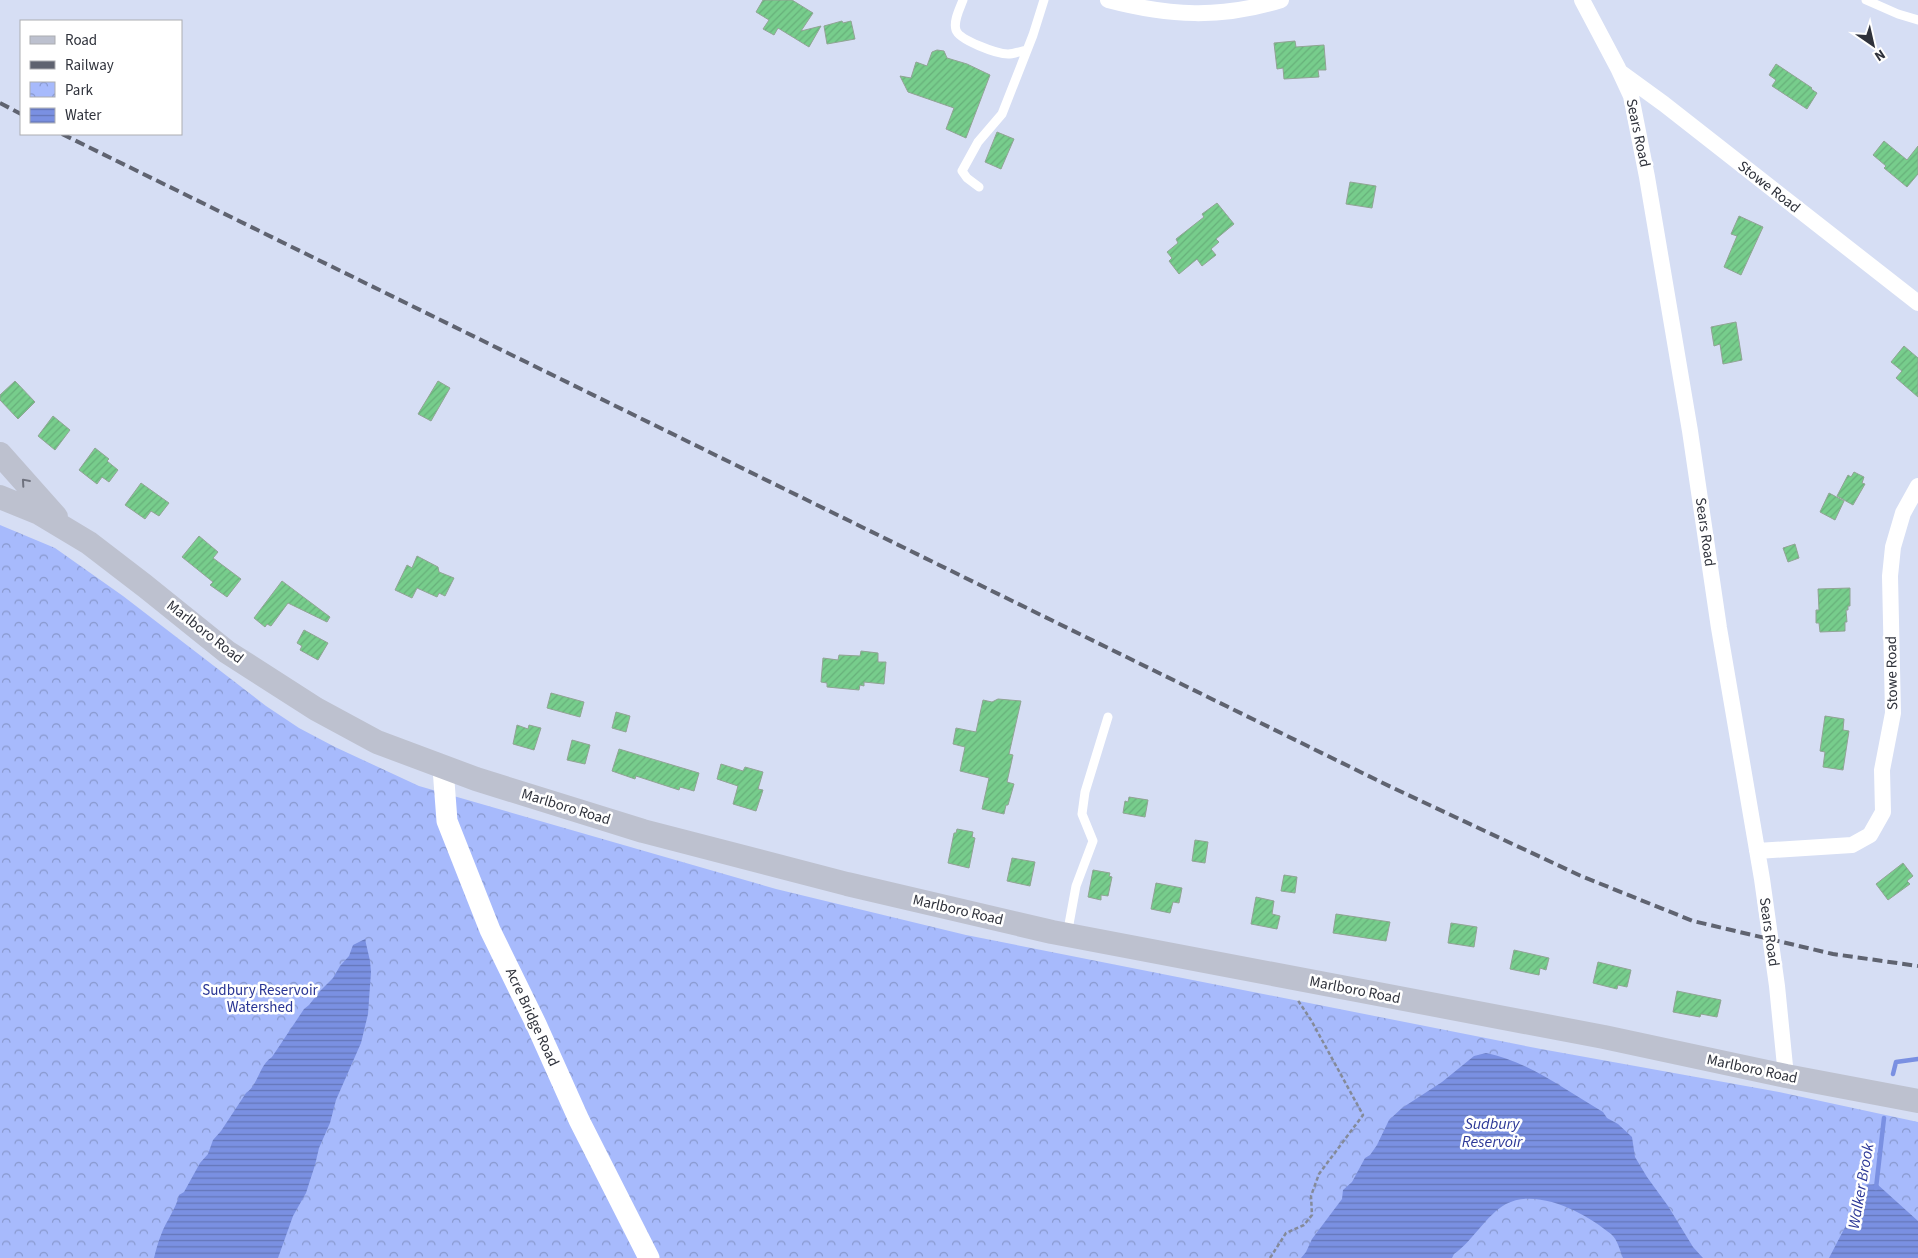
<svg xmlns="http://www.w3.org/2000/svg" width="1918" height="1258" font-family="'Source Sans 3',sans-serif">
  <defs>
    <pattern id="park-crowns" width="20" height="18" patternUnits="userSpaceOnUse" patternTransform="scale(1.25)"><rect width="20" height="18" fill="#a7bafc"/><path d="M2 6a3 3 0 1 1 6 0M12 15a3 3 0 1 1 6 0" fill="none" stroke="#8898cd"/></pattern>
    <pattern id="water-rules" width="6" height="5" patternUnits="userSpaceOnUse" patternTransform="scale(1.25)"><rect width="6" height="5" fill="#7a90e2"/><path d="M0 2.5h6" fill="none" stroke="#6476b8"/></pattern>
    <pattern id="building-hatch" width="6" height="6" patternUnits="userSpaceOnUse" patternTransform="scale(1.25)"><rect width="6" height="6" fill="#77cd8c"/><path d="M-1 1l2-2M0 6l6-6M5 7l2-2" fill="none" stroke="#67b07a"/></pattern>
  </defs>
  <rect width="100%" height="100%" fill="#d6def4"/>
  <path fill="url(#park-crowns)" d="M 0,525 L 55,548 L 123,596 L 266,706 L 299,728 L 335,747 L 419,786 L 776,889 L 966,935 L 1541,1049 L 1779,1092 L 1918,1122 L 1918,1258 L 0,1258 Z"/>
  <path fill="url(#water-rules)" d="M 365,939 L 370,961 L 371,972 L 368,1014 L 361,1043 L 336,1100 L 330,1123 L 319,1148 L 315,1165 L 306,1193 L 293,1216 L 278,1258 L 154,1258 C 156,1250 158,1242 161,1235 C 166,1221 176,1209 179,1195 L 184,1192 L 200,1163 L 208,1154 L 213,1140 L 221,1131 L 246,1093 C 259,1084 259,1065 272,1057 L 304,1009 L 309,1005 L 320,991 L 333,978 L 340,966 L 349,956 L 353,945 Z
    M 1486,1053 C 1530,1062 1565,1090 1603,1112 L 1607,1118 L 1618,1124 L 1632,1137 L 1635,1157 L 1647,1177 L 1668,1206 L 1693,1247 L 1703,1258 L 1623,1258 C 1620,1251 1618,1240 1611,1234 C 1587,1214 1538,1187 1506,1204 C 1486,1215 1473,1241 1454,1254 L 1452,1258 L 1301,1258 L 1306,1252 L 1312,1239 L 1342,1199 L 1343,1190 L 1352,1182 L 1365,1158 L 1370,1155 L 1377,1145 L 1389,1120 L 1402,1108 L 1442,1082 L 1474,1056 Z
    M 1877,1184 L 1918,1221 L 1918,1258 L 1829,1258 L 1867,1185 Z"/>
  <g fill="none" stroke-linecap="round" stroke-linejoin="round">
    <path stroke="#7a90e2" stroke-width="4.5" d="M 1893,1074 L 1896,1062 L 1918,1059
      M 1876,1188 L 1884,1118"/>
  </g>
  <path fill="url(#building-hatch)" stroke="#90a494" d="M 763,0 L 792,0 L 813,13 L 801,31 L 821,26 L 809,47 L 778,28 L 774,35 L 763,29 L 769,20 L 756,12 Z
    M 842,21 L 843,23 L 851,21 L 855,39 L 827,44 L 824,26 Z
    M 1295,41 L 1296,47 L 1324,45 L 1326,70 L 1318,70 L 1319,77 L 1284,79 L 1283,68 L 1277,69 L 1274,43 Z
    M 937,50 L 944,51 L 947,58 L 967,64 L 990,75 L 966,138 L 946,129 L 954,108 L 908,92 L 900,76 L 911,78 L 916,62 L 927,66 L 932,52 Z
    M 1776,64 L 1812,88 L 1811,89 L 1817,93 L 1807,109 L 1772,86 L 1776,80 L 1769,75 Z
    M 997,132 L 1014,139 L 1001,169 L 985,162 Z
    M 1884,141 L 1907,160 L 1918,146 L 1918,174 L 1907,187 L 1884,168 L 1886,166 L 1873,155 Z
    M 1350,182 L 1376,186 L 1372,208 L 1346,204 Z
    M 1217,203 L 1234,224 L 1216,239 L 1219,242 L 1211,249 L 1216,255 L 1202,266 L 1197,259 L 1179,274 L 1169,261 L 1172,258 L 1167,252 L 1178,243 L 1176,239 L 1204,217 L 1202,214 Z
    M 1739,216 L 1763,227 L 1741,275 L 1724,267 L 1737,236 L 1731,234 Z
    M 1736,322 L 1742,360 L 1723,364 L 1720,344 L 1714,346 L 1711,327 Z
    M 1904,346 L 1918,358 L 1918,397 L 1896,378 L 1902,371 L 1891,362 Z
    M 15,381 L 35,402 L 18,419 L 0,400 L 0,395 Z
    M 438,381 L 450,388 L 431,421 L 418,414 Z
    M 53,416 L 70,430 L 55,450 L 38,436 Z
    M 95,448 L 109,459 L 107,461 L 118,470 L 109,482 L 102,477 L 97,484 L 79,470 Z
    M 1854,472 L 1864,477 L 1862,483 L 1865,484 L 1853,505 L 1837,496 L 1848,475 L 1851,477 Z
    M 141,483 L 169,503 L 159,516 L 151,511 L 145,519 L 125,505 Z
    M 1829,493 L 1844,501 L 1835,520 L 1820,512 Z
    M 199,536 L 218,552 L 213,558 L 241,579 L 227,597 L 210,585 L 213,582 L 182,557 Z
    M 1795,544 L 1799,558 L 1788,562 L 1783,548 Z
    M 417,556 L 438,567 L 439,572 L 454,578 L 445,596 L 439,593 L 437,597 L 417,588 L 412,598 L 395,590 L 407,565 L 412,568 Z
    M 282,581 L 330,617 L 327,622 L 288,603 L 271,626 L 267,624 L 265,627 L 254,618 Z
    M 1850,588 L 1850,606 L 1848,606 L 1848,610 L 1846,610 L 1847,622 L 1845,622 L 1845,631 L 1820,632 L 1819,623 L 1816,623 L 1816,610 L 1819,610 L 1818,589 Z
    M 304,630 L 328,643 L 318,660 L 300,650 L 302,646 L 297,643 Z
    M 861,651 L 878,653 L 878,662 L 886,662 L 884,684 L 864,682 L 864,686 L 860,685 L 859,690 L 827,687 L 827,683 L 821,682 L 823,658 L 838,660 L 839,655 L 860,656 Z
    M 551,693 L 584,702 L 580,717 L 547,708 Z
    M 998,699 L 1021,701 L 1009,754 L 1013,755 L 1007,782 L 1014,784 L 1008,805 L 1006,805 L 1004,814 L 982,809 L 989,778 L 960,771 L 965,747 L 953,744 L 956,728 L 976,732 L 983,700 L 992,702 Z
    M 616,712 L 630,716 L 626,732 L 612,728 Z
    M 1825,716 L 1844,719 L 1843,730 L 1849,731 L 1843,770 L 1823,767 L 1825,752 L 1820,751 Z
    M 517,725 L 528,729 L 529,725 L 541,728 L 534,750 L 513,744 Z
    M 572,740 L 590,745 L 585,764 L 567,760 Z
    M 619,749 L 699,773 L 694,791 L 680,787 L 679,790 L 636,776 L 635,779 L 612,771 Z
    M 721,764 L 743,771 L 745,767 L 763,772 L 758,789 L 763,790 L 756,811 L 733,804 L 738,786 L 717,779 Z
    M 1129,797 L 1148,800 L 1145,817 L 1123,813 L 1125,801 L 1128,802 Z
    M 957,829 L 973,832 L 972,837 L 975,838 L 969,868 L 948,863 L 954,833 L 956,833 Z
    M 1195,840 L 1208,842 L 1205,863 L 1192,861 Z
    M 1012,858 L 1035,862 L 1030,886 L 1007,881 Z
    M 1903,863 L 1913,876 L 1907,881 L 1910,884 L 1888,900 L 1876,884 Z
    M 1093,870 L 1110,873 L 1109,876 L 1112,877 L 1108,896 L 1101,895 L 1101,900 L 1088,897 Z
    M 1284,875 L 1297,877 L 1295,893 L 1281,891 Z
    M 1156,883 L 1182,888 L 1179,903 L 1173,902 L 1170,913 L 1151,909 Z
    M 1256,897 L 1274,901 L 1272,914 L 1280,916 L 1277,929 L 1251,924 Z
    M 1336,914 L 1390,922 L 1386,941 L 1333,933 Z
    M 1451,923 L 1477,927 L 1474,947 L 1448,943 Z
    M 1514,950 L 1549,958 L 1546,970 L 1540,968 L 1539,975 L 1510,969 Z
    M 1598,962 L 1631,970 L 1627,987 L 1618,985 L 1617,989 L 1593,983 Z
    M 1677,991 L 1721,1000 L 1717,1017 L 1701,1014 L 1700,1017 L 1673,1012 Z"/>
  <g fill="none" stroke-linecap="round" stroke-linejoin="round">
    <path stroke="#848a99" stroke-width="2.5" stroke-dasharray="4 2.5" stroke-linecap="butt" d="M 1270,1258 L 1286,1233 L 1304,1225 L 1312,1215 L 1311,1196 L 1319,1174 L 1363,1115 L 1311,1020 L 1297,999"/>
    <path stroke="#fff" stroke-width="9" d="M 963,0 C 960,8 953,21 956,30 C 959,40 997,54 1008,54 C 1014,54 1021,51 1027,50
      M 1866,0 L 1898,14 L 1918,20
      M 979,187 L 967,178 L 962,171 L 978,142 L 1002,114 L 1033,35 L 1044,0
      M 1067,935 L 1076,886 L 1093,841 L 1082,814 L 1085,792 L 1108,717"/>
    <path stroke="#fff" stroke-width="16" d="M 1108,0 C 1169,16 1221,19 1281,0
      M 1582,0 L 1618,68 L 1631,96 L 1647,177 L 1690,431 L 1719,628 L 1762,879 L 1777,986 L 1786,1076
      M 1620,72 L 1664,104 L 1918,303
      M 1757,851 L 1852,845 L 1870,835 L 1883,812 L 1882,770 L 1893,713 L 1890,576 L 1893,547 L 1903,513 L 1918,486"/>
    <path stroke="#fff" stroke-width="21" d="M 443,768 L 447,821 L 490,930 L 536,1024 L 579,1120 L 649,1258"/>
    <path stroke="#bdc1cf" stroke-width="24" d="M 0,454 L 56,517
      M 0,497 L 39,513 L 89,543 L 145,586 L 227,652 L 316,709 L 377,742 L 476,779 L 643,831 L 847,884 L 1052,932 L 1604,1037 L 1786,1076 L 1918,1101"/>
    <path stroke="#5f6370" stroke-width="4" stroke-dasharray="10 5" stroke-linecap="butt" d="M 0,103 L 21,114
      M 62,134 L 1391,787 L 1581,876 L 1693,921 L 1833,954 L 1918,966"/>
  </g>
  <defs><path id="oneway-chevron" d="M-2-3.5L2.5 0L-2 3.5" fill="none" stroke-width="1.6" stroke-linecap="round" stroke-linejoin="round" transform="scale(1.25)"/></defs>
  <use stroke="#6f727e" href="#oneway-chevron" transform="translate(25 482) rotate(-131)"/>
  <g text-anchor="middle" dominant-baseline="central" stroke-width="5" stroke-linejoin="round" paint-order="stroke">
    <g font-size="15" fill="#2f323b" stroke="#fff">
      <text transform="translate(1638 133) rotate(78)">Sears Road</text>
      <text transform="translate(1769 187) rotate(38)">Stowe Road</text>
      <text transform="translate(1705 532) rotate(82)">Sears Road</text>
      <text transform="translate(205 632) rotate(38)">Marlboro Road</text>
      <text transform="translate(1892 673) rotate(-91)">Stowe Road</text>
      <text transform="translate(566 807) rotate(17)">Marlboro Road</text>
      <text transform="translate(958 910) rotate(13)">Marlboro Road</text>
      <text transform="translate(1769 932) rotate(82)">Sears Road</text>
      <text transform="translate(1355 990) rotate(11)">Marlboro Road</text>
      <text transform="translate(532 1017) rotate(65)">Acre Bridge Road</text>
      <text transform="translate(1752 1069) rotate(12)">Marlboro Road</text>
    </g>
    <g font-size="15" fill="#293594" stroke="#fff">
      <text x="260" y="990">Sudbury Reservoir<tspan x="260" dy="17">Watershed</tspan></text>
    </g>
    <g font-size="16" font-style="italic" fill="#2c3897" stroke="#fff">
      <text x="1492" y="1124">Sudbury<tspan x="1492" dy="18">Reservoir</tspan></text>
      <text transform="translate(1861 1186) rotate(-80)">Walker Brook</text>
    </g>
  </g>
  <rect x="20" y="20" width="162" height="115" fill="#ffffff" stroke="#acadb1"/>
  <rect x="30" y="36" width="25" height="8" fill="#bdc1cf" stroke="#acadb1"/>
  <text x="65" y="45" font-size="15" fill="#2f323b">Road</text>
  <rect x="30" y="61" width="25" height="8" fill="#5f6370" stroke="#acadb1"/>
  <text x="65" y="70" font-size="15" fill="#2f323b">Railway</text>
  <rect x="30" y="82" width="25" height="15" fill="url(#park-crowns)" stroke="#acadb1"/>
  <text x="65" y="95" font-size="15" fill="#2f323b">Park</text>
  <rect x="30" y="108" width="25" height="15" fill="url(#water-rules)" stroke="#acadb1"/>
  <text x="65" y="120" font-size="15" fill="#2f323b">Water</text>
  <g transform="translate(1873 45) rotate(146)" stroke="#ffffff" stroke-width="4" paint-order="stroke">
  <path d="M0-4L9 19L0 12L-9 19Z" fill="#2f323b"/>
  <text y="-8" font-size="14" font-weight="bold" text-anchor="middle" fill="#2f323b">N</text>
  </g>
</svg>
